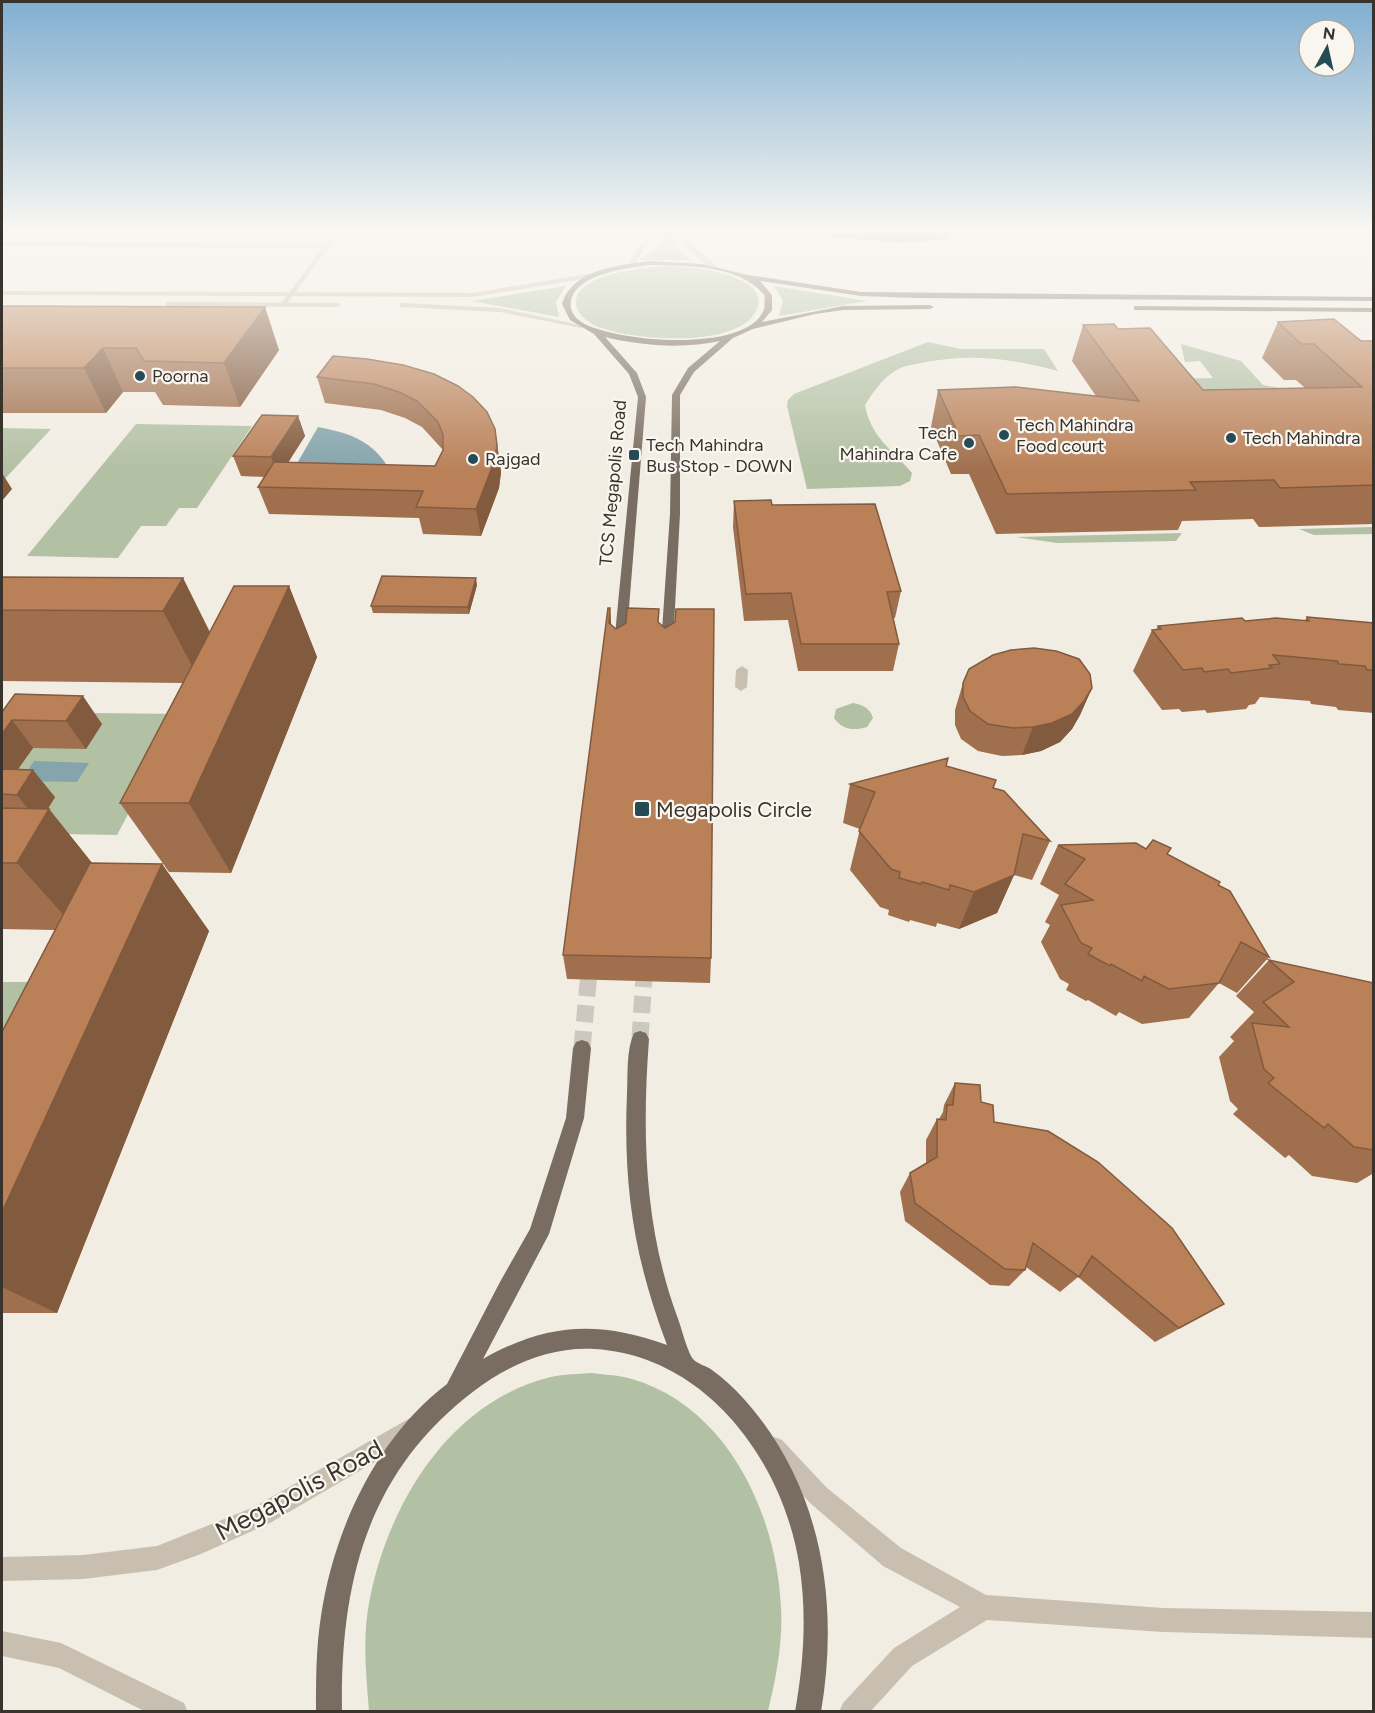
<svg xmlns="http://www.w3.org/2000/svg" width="1375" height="1713" font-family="Figtree,sans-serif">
  <rect width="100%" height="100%" fill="#f2ede3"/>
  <path fill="#b2c0a4" d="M 665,231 L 671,231 L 676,248 L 691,260 L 639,260 L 656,248 Z
    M 671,266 C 691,267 767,274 758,306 C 746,351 624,341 592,324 C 585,320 577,313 576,304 C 574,272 650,267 671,266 Z
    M 566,286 L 556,302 L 559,317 L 472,301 Z
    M 774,286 L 867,301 L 779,316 L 783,301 Z
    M 928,342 L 961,349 L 1044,349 L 1058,371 C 1014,359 972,353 926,362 C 916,364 904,365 895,371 C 882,379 873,392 865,405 C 871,438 892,449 912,473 L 910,481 L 900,486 L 807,489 L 787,406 L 788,400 L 794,394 Z
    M 1181,344 L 1241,361 L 1263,385 L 1304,393 L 1202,423 L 1166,379 L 1213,378 L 1200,361 L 1185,362 Z
    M 136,424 L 252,426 L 197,508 L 179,508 L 166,526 L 141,526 L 118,558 L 27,556 Z
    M 2,428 L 51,429 L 2,482 Z
    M 1373,527 L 1373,534 L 1314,535 L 1299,529 Z
    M 1182,533 L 1176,541 L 1057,543 L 1016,537 Z
    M 853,703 C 863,705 870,708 873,718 L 867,727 C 854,731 842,730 834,718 L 836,709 Z
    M 2,712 L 181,714 L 117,835 L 2,833 Z
    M 2,982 L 43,982 L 2,1062 Z
    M 592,1373 C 605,1375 619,1375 632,1379 C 728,1407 777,1515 781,1608 C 783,1643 776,1678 768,1711 L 369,1711 C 366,1674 362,1636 370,1598 C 389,1503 450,1401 551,1377 C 564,1374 578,1374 592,1373 Z"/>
  <path fill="#85a4ac" d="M 318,427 C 345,432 370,439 386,464 L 380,471 L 288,479 Z
    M 34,761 L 89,763 L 77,782 L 21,781 Z"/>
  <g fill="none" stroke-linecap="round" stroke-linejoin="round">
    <path stroke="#cdc8bf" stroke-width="17" stroke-dasharray="17 9" stroke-linecap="butt" d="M 640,1039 L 645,961
      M 582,1048 L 590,962"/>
    <path fill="#c9bfb0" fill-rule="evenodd" d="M 334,231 L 341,231 L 284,307 L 280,305 L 322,248 L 2,246 L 2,242 L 325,244 Z
      M 650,231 L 657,231 L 632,268 L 626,268 Z
      M 675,231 L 681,231 L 681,236 L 716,265 L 716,269 L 710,269 L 676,238 Z
      M 742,666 L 748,670 L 747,687 L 741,691 L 735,687 L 736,670 Z"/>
    <path fill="#c9bfb0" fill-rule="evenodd" d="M 594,273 L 597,277 L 472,297 L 2,295 L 2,291 L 472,293 Z
      M 166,302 L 337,303 L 341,305 L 337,307 L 169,306 L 166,306 Z
      M 403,303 L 500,308 L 585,326 L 581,328 L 500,312 L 400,307 L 400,303 Z
      M 410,1418 L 418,1421 L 421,1429 L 418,1437 L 270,1523 L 201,1554 L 157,1570 L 83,1579 L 2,1581 L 2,1557 L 83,1555 L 157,1546 L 254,1507 Z
      M 774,1437 L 782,1440 L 826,1487 L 901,1548 L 986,1595 L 1163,1608 L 1374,1612 L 1374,1638 L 1163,1632 L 987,1620 L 912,1666 L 870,1712 L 839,1712 L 843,1703 L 894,1648 L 960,1607 L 883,1566 L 810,1503 L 766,1456 L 763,1448 L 766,1440 Z
      M 2,1631 L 61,1643 L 184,1703 L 188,1712 L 146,1712 L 59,1668 L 2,1656 Z"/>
    <path fill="#796c60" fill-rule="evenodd" d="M 650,261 L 702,264 L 748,275 L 861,292 L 1374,297 L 1374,301 L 917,298 L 861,296 L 760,281 L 772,295 L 772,310 L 762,322 L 843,306 L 930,305 L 934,307 L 930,309 L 843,310 L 815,314 L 753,329 L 733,338 L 694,372 L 680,395 L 680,514 L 673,645 L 667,649 L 661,645 L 670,514 L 672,395 L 688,368 L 720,341 C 683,349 642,346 605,337 L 637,373 L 646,397 L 626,645 L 620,649 L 614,645 L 638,397 L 629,374 L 594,334 L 570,320 L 562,304 C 572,269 619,265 650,261 ZM 650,265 C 686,266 740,264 765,296 C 764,299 765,306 764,309 C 749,354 616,342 583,323 C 575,318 569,311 571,301 C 576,274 628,268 650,265 Z
      M 1134,306 L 1374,308 L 1374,312 L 1137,310 L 1134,310 Z
      M 640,1031 L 646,1033 L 649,1039 C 642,1134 644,1226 677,1316 C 681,1326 687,1351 693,1359 C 697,1364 707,1366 712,1370 C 723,1378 734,1388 743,1398 C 821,1484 840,1600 821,1712 L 795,1712 C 804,1662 807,1612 799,1563 C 782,1460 706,1356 595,1349 C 551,1346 508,1365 474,1391 C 367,1472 340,1583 342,1712 L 316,1712 C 316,1679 316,1648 321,1616 C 334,1529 377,1437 447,1384 L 500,1282 L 530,1229 L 566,1118 L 573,1048 L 576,1042 L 582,1040 L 588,1042 L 591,1048 L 584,1118 L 549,1234 L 483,1359 C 546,1323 599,1320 667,1345 C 634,1258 623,1186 627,1093 C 628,1075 626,1050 634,1033 Z"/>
  </g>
  <path fill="#a06f4d" d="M 394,231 L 478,231 L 476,236 L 395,235 Z
    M 805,231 L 949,231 L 948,239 L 900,243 L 842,238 Z
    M 2,306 L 279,350 L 240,407 L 163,405 L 155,392 L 123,392 L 106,413 L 2,413 Z
    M 1278,322 L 1361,341 L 1374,341 L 1374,524 L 1259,527 L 1253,519 L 1182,521 L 1178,530 L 996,534 L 969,474 L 951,474 L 931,427 L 938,390 L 1096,396 L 1072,361 L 1083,325 L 1118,329 L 1203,390 L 1305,388 L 1296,380 L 1284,380 L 1262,358 Z
    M 333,356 L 495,429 L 501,472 L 499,488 L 481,536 L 423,534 L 419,518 L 269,514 L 258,487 L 265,477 L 241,476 L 233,456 L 298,416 L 305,436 L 288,462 L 435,466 L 443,450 L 422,427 L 405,418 L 381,410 L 325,403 L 317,377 Z
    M 734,501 L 901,591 L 895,618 L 893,618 L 899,644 L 893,671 L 798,671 L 788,620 L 744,621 L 733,527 Z
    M 2,577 L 183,578 L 210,632 L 289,586 L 317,657 L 231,873 L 169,872 L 120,803 L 183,683 L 2,681 Z
    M 477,585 L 469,614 L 373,613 L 371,606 Z
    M 610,608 L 611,626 L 616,629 L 659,623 L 711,958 L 710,983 L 567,979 L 563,955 Z
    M 1307,617 L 1374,623 L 1374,713 L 1338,710 L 1336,707 L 1311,704 L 1310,701 L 1260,697 L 1255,704 L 1249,705 L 1246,709 L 1207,713 L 1205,710 L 1182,712 L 1179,709 L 1162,710 L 1133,671 L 1152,630 L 1156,630 L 1158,626 L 1245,621 L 1305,620 Z
    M 963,683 L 1092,688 L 1080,715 L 1072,729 L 1060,742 L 1041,751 L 1022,755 L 1002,756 L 978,751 L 961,739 L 955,725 L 955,710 Z
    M 2,712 L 102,724 L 86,749 L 33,748 L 17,770 L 55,797 L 48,809 L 49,809 L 92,863 L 162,864 L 209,931 L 57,1313 L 2,1313 L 2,1032 L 55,930 L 2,929 Z
    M 946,766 L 993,788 L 1050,841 L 1032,880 L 1014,875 L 997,913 L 959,929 L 937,923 L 936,927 L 910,920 L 909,922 L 888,915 L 889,910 L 880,907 L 850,870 L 860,829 L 843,823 L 850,784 Z
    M 1058,845 L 1146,849 L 1167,854 L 1218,885 L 1269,957 L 1237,993 L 1219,983 L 1189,1018 L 1142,1024 L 1119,1012 L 1116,1016 L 1088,1000 L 1086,1001 L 1066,990 L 1069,984 L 1060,979 L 1041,942 L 1050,925 L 1045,922 L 1059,895 L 1040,884 Z
    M 1269,960 L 1374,983 L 1374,1173 L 1357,1183 L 1312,1176 L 1289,1155 L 1285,1158 L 1233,1114 L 1238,1109 L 1230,1101 L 1219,1057 L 1234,1041 L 1230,1037 L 1254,1012 L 1236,996 Z
    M 955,1083 L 981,1102 L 994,1122 L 1224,1304 L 1155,1342 L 1078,1277 L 1060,1292 L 1026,1267 L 1025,1270 L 1009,1286 L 990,1285 L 905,1221 L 900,1192 L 910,1173 L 926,1163 L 926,1140 L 937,1119 L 939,1119 L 943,1112 L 944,1105 Z"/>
  <path fill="#825a3e" d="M 265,307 L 279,350 L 240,407 L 224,363 Z
    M 103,348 L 123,392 L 106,413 L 84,368 Z
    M 298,416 L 305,436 L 279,477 L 271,457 Z
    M 495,429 L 501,472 L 499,488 L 481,536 L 476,509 Z
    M 2,473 L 12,489 L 2,501 Z
    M 183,578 L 218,650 L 201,683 L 163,611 Z
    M 476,578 L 477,585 L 469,614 L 468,607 Z
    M 289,586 L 317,657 L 231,873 L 189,803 Z
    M 610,608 L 612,636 L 609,623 Z
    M 1092,688 L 1080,715 L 1072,729 L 1060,742 L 1041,751 L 1022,755 L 1033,727 Z
    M 83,696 L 102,724 L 86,749 L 66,721 Z
    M 12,720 L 33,748 L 2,792 L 2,734 Z
    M 33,770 L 55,797 L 39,822 L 17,795 Z
    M 49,809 L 104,878 L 77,930 L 17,863 Z
    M 162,864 L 209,931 L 57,1313 L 2,1287 L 2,1212 Z
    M 1014,875 L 997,913 L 959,929 L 974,892 Z"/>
  <path fill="#ba8159" stroke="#825a3e" stroke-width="1.5" d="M 2,306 L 265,307 L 224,363 L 144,361 L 136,348 L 103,348 L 84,368 L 2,368 Z
    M 1334,319 L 1361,341 L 1374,341 L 1374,485 L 1280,488 L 1274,480 L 1190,482 L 1196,490 L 1007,494 L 979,435 L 959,436 L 938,390 L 1015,387 L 1139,401 L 1083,325 L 1114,324 L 1118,329 L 1150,328 L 1203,390 L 1362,387 L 1314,344 L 1301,344 L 1278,322 Z
    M 333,356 L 367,359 L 403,365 L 434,374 L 458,386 L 473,397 L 487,412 L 495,429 L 497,445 L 494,462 L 476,509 L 416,507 L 423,491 L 258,487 L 274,462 L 435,466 L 443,450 L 443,435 L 438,422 L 417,401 L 399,392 L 374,384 L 317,377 Z
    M 262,415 L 298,416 L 271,457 L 233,456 Z
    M 771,500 L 772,505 L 875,504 L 901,591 L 887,592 L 899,644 L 801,644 L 791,593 L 746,594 L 734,501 Z
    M 382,576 L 476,578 L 468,607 L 371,606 Z
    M 2,577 L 183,578 L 163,611 L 2,610 Z
    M 234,586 L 289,586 L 189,803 L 120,803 Z
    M 608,608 L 610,608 L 609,623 L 616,629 L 626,623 L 627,608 L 659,609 L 658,622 L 665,628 L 675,622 L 676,609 L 714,609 L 711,958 L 563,955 Z
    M 1307,617 L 1374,623 L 1374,670 L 1367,670 L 1365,666 L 1339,664 L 1337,661 L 1273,655 L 1280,664 L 1269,665 L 1272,668 L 1231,673 L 1228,669 L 1204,672 L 1202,668 L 1183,670 L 1152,630 L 1161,629 L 1158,626 L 1242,618 L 1245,621 L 1276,618 L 1309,621 Z
    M 1034,648 L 1056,651 L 1079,659 L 1090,674 L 1092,688 L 1084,701 L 1072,714 L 1052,723 L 1033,727 L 1013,728 L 988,724 L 970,711 L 963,697 L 963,683 L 969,669 L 993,655 L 1011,650 Z
    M 15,694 L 83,696 L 66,721 L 12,720 L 2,734 L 2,712 Z
    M 948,758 L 946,766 L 996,780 L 993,788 L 1004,791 L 1050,841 L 1023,834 L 1014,875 L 974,892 L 950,885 L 949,890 L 922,882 L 921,884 L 899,878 L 900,872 L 891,869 L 859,831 L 875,792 L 850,784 Z
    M 2,769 L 33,770 L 17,795 L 2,794 Z
    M 2,808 L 49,809 L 17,863 L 2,863 Z
    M 1153,840 L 1171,848 L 1167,854 L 1220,882 L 1218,885 L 1230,891 L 1269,957 L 1241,942 L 1219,983 L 1169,989 L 1144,976 L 1142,981 L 1111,964 L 1110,966 L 1088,954 L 1092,948 L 1081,943 L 1061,905 L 1093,900 L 1065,884 L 1085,859 L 1058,845 L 1136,843 L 1146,849 Z
    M 90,863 L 162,864 L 2,1212 L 2,1032 Z
    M 1269,960 L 1374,983 L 1374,1150 L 1354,1147 L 1328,1124 L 1324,1128 L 1268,1083 L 1274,1078 L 1264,1069 L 1252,1023 L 1289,1027 L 1263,1002 L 1294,982 Z
    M 955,1083 L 980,1085 L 981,1102 L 993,1105 L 994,1122 L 1048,1131 L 1098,1162 L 1172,1228 L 1224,1304 L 1179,1328 L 1092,1256 L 1079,1277 L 1033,1243 L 1025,1270 L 1005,1269 L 915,1203 L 910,1173 L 937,1157 L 937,1119 L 946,1120 L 947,1105 L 953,1105 Z"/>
  <linearGradient id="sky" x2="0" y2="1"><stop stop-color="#80aed0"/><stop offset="0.49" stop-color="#f9f7f2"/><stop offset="1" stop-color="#f9f7f2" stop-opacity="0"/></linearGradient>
  <rect width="1375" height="471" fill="url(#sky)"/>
  <g fill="#264b57" stroke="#f9f6ef" stroke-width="2">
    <circle cx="140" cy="376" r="6"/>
    <circle cx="1004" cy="435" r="6"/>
    <circle cx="1231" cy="438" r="6"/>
    <circle cx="969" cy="443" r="6"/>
    <rect x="628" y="449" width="12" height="12" rx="3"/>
    <circle cx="473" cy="459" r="6"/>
    <rect x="634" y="801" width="16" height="16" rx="3"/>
  </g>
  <g text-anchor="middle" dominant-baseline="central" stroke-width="4.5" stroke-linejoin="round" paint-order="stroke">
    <g font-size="18" fill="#39332d" stroke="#f9f6ef" text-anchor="start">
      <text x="152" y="376">Poorna</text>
      <text x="1016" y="425">Tech Mahindra<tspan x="1016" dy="21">Food court</tspan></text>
      <text x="957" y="433" text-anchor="end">Tech<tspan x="957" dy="21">Mahindra Cafe</tspan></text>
      <text x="1243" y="438">Tech Mahindra</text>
      <text x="646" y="445">Tech Mahindra<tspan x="646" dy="21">Bus Stop - DOWN</tspan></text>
      <text x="485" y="459">Rajgad</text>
    </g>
    <g font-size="18" fill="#39332d" stroke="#f9f6ef">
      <text transform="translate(613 483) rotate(-85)">TCS Megapolis Road</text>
    </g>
    <g font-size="21" fill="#39332d" stroke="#f9f6ef" text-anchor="start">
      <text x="656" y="809">Megapolis Circle</text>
    </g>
    <g font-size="26" fill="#39332d" stroke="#f9f6ef">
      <text transform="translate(299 1490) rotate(-28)">Megapolis Road</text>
    </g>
  </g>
  <rect width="1375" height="1713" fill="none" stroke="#39332d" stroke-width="6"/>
  <g transform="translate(1327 48) rotate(8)"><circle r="28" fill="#f9f6ef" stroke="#aca8a1" stroke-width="1.5"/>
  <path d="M0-4.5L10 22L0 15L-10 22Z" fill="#264b57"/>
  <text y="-9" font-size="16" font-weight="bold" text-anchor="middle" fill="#39332d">N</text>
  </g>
</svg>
